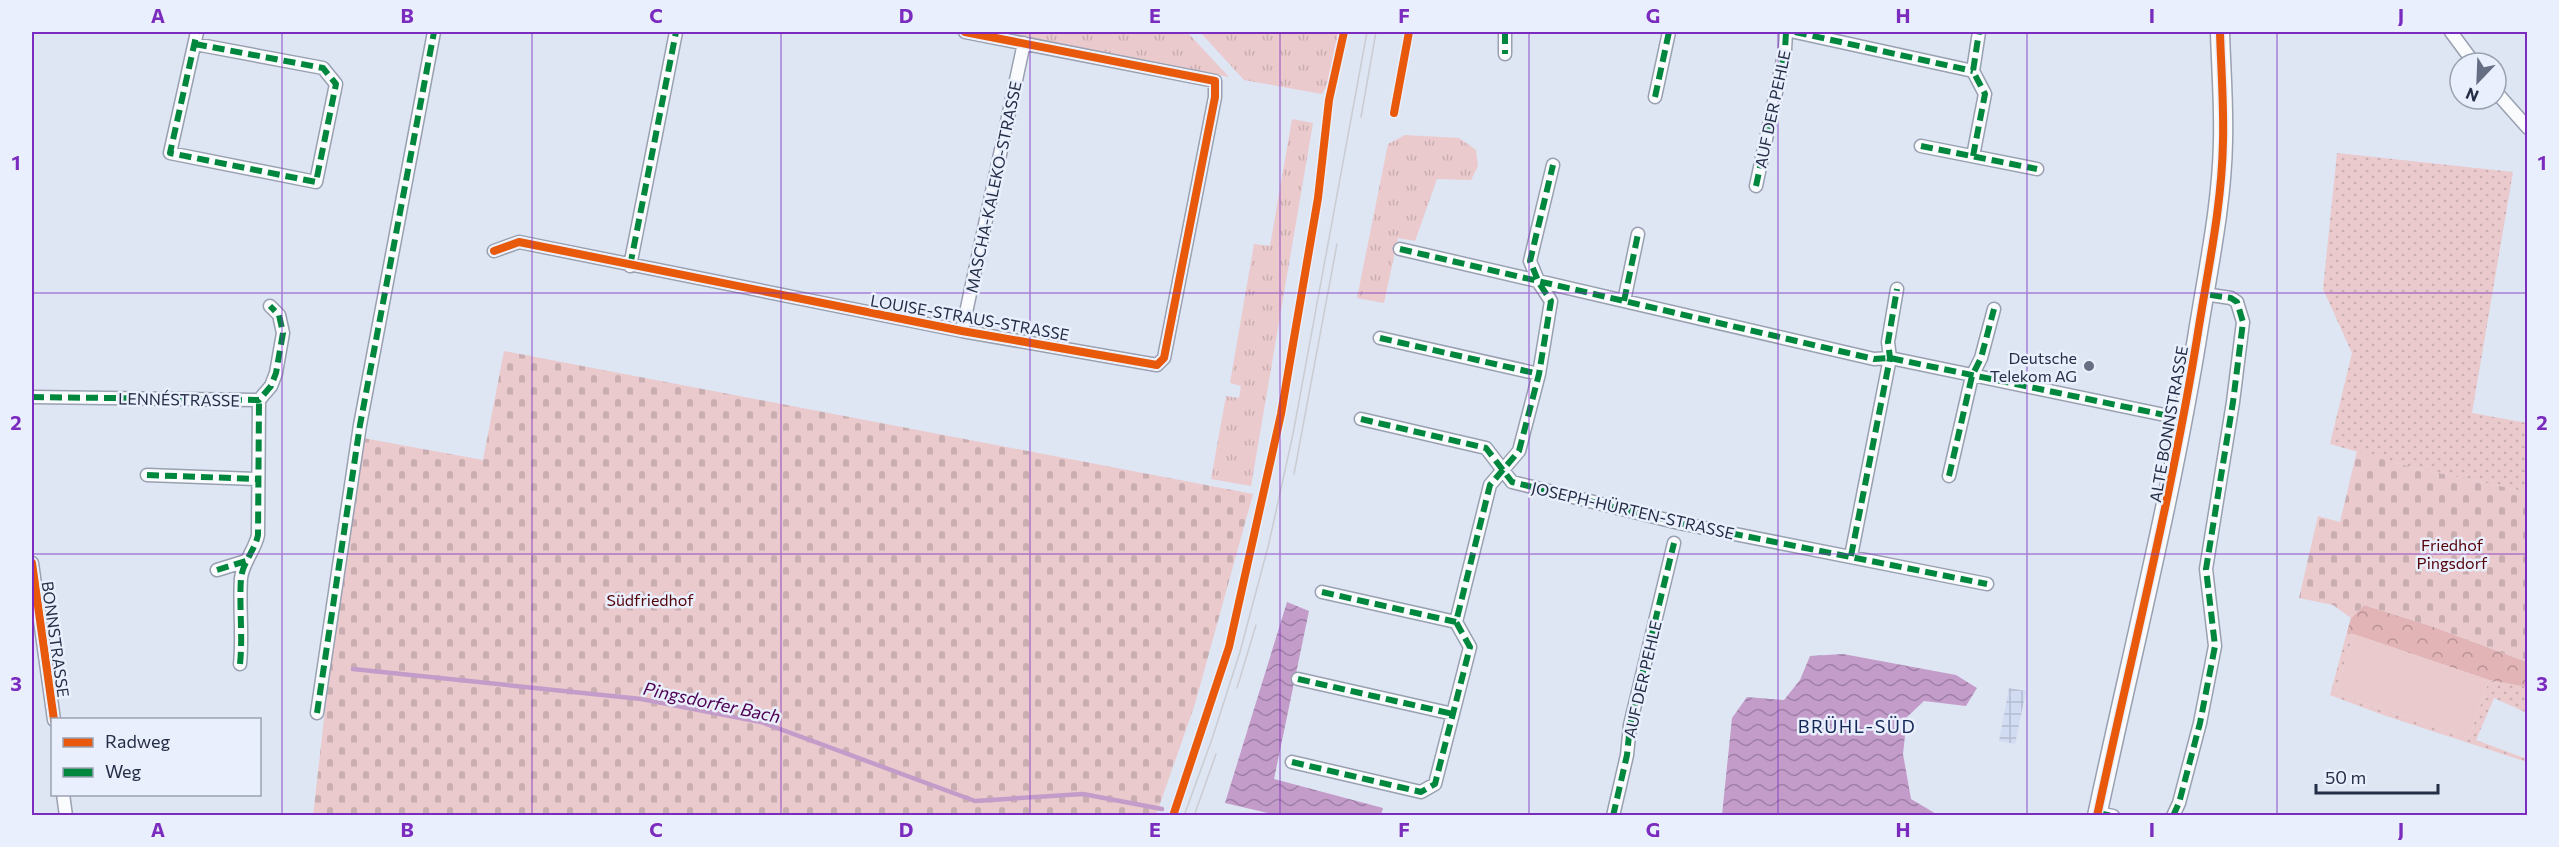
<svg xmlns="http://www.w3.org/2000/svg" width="2559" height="847" font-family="Commissioner,sans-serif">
  <defs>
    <pattern id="industrial-grid" width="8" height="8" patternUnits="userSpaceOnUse" patternTransform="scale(1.5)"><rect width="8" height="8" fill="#d1dbf1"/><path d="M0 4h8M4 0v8" fill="none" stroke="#b3bcd0"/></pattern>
    <pattern id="grass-dots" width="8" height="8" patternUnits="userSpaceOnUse" patternTransform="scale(1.5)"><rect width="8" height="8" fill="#ebcacd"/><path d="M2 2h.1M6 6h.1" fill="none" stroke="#c9aeb1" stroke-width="1.8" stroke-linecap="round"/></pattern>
    <pattern id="forest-crowns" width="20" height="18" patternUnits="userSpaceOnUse" patternTransform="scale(1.5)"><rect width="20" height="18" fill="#e2b4b6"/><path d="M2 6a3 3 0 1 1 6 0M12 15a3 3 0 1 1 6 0" fill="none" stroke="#b79396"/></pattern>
    <pattern id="cemetery-stones" width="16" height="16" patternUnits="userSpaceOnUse" patternTransform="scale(1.5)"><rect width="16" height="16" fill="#ebcacd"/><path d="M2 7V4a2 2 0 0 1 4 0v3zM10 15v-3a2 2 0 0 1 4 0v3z" fill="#c9aeb1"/></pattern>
    <pattern id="park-tufts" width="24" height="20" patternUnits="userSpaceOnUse" patternTransform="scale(1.5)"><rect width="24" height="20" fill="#ebcacd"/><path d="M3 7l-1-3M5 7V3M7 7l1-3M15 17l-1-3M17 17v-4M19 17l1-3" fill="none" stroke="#c9aeb1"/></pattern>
    <pattern id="water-waves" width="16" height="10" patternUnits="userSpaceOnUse" patternTransform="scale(1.5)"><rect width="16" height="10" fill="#c39cca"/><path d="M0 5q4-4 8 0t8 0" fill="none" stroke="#9e80a6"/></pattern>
  </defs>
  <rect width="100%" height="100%" fill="#dee5f3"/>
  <path fill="url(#industrial-grid)" d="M 2009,688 L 2026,691 L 2015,744 L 1999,741 Z"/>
  <path fill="url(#grass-dots)" d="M 2337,153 L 2513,172 L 2472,413 L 2527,423 L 2527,492 L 2411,467 L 2330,444 L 2352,353 L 2323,289 Z
    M 2347,632 L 2354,634 L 2335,693 L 2469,738 L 2489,680 L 2527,687 L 2527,713 L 2494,698 L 2476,740 L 2527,759 L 2527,762 L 2386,716 L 2330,695 Z"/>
  <path fill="url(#forest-crowns)" d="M 2364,605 L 2431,626 L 2527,662 L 2527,687 L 2489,680 L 2347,632 L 2351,618 Z"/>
  <path fill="url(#cemetery-stones)" d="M 504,351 L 1253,494 L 1195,704 L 1156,815 L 313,816 L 330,666 L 363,438 L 483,460 Z
    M 2357,451 L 2411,467 L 2527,492 L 2527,662 L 2431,626 L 2364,605 L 2351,618 L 2333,605 L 2299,598 L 2318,516 L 2340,522 Z"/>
  <path fill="url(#park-tufts)" d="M 997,32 L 1187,32 L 1229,77 Z
    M 1200,32 L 1332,32 L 1340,33 L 1329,82 L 1322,94 L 1244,80 Z
    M 1292,119 L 1313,123 L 1251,486 L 1211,479 L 1226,396 L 1239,398 L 1241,386 L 1230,383 L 1254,244 L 1270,246 Z
    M 1405,135 L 1459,138 L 1476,150 L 1478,166 L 1471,180 L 1437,179 L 1415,241 L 1398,238 L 1384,303 L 1357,298 L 1388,144 Z"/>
  <path fill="#ebcacd" d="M 2354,634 L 2489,680 L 2469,738 L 2335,693 Z"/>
  <path fill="url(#water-waves)" d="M 1287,602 L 1309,611 L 1274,779 L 1383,808 L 1381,815 L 1276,815 L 1225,803 Z
    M 1843,654 L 1956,675 L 1977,688 L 1966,706 L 1924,701 L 1907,717 L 1903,754 L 1911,799 L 1938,815 L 1722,815 L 1732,718 L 1747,697 L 1784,700 L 1800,680 L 1810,656 Z"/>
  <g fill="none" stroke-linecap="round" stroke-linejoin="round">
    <path stroke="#c39cca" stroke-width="4.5" d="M 353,669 L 641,699 L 761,722 L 975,801 L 1083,794 L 1162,809"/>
    <defs>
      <path id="minor" d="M 1505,32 L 1505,54
        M 1795,32 L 1973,71
        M 2451,32 L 2474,63
        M 195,44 L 323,68 L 336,84 L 316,182 L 170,153 L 197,32
        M 2496,92 L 2528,128
        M 1655,97 L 1669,32
        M 1921,146 L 2037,169
        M 1973,156 L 1985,94 L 1973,71 L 1979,32
        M 1756,186 L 1785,50 L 1786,32
        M 1400,249 L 1874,359 L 1890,358 L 2184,419
        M 494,251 L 519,242 L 962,331 L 1157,365 L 1164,358 L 1215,97 L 1215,81 L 965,32
        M 630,266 L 676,32
        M 1624,301 L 1638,234
        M 962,331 L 1024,43
        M 1380,338 L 1539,374
        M 32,397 L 259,400 L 271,386 L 276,373 L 283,333 L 279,315 L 270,306
        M 1361,419 L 1486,448 L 1512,482 L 1679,523 L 1987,584
        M 147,475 L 258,479
        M 1949,476 L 1972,376 L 1981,358 L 1994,309
        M 1851,556 L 1890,358 L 1888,342 L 1897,289
        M 32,563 L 54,720
        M 217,570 L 246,561
        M 1322,592 L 1456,622
        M 240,664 C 243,635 239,607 241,578 C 243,562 255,550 258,535 L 259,400
        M 1298,679 L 1453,714
        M 317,713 L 360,425 L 434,32
        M 1292,762 L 1421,792 L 1435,784 L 1470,647 L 1456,622 L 1490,485 L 1519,451 L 1539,374 L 1551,301 L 1539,283 L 1530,261 L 1553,165
        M 63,794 L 66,816
        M 2098,813 L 2113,816
        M 1613,816 L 1627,755 L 1630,725 L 1674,543
        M 2173,816 L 2179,803 L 2200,723 L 2215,646 L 2206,569 L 2233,402 L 2243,322 L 2237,302 L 2231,298 L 2204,294"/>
      <path id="secondary" d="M 2097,816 C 2132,652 2173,491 2199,326 C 2209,264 2222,203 2223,141 C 2224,104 2221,68 2220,32"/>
    </defs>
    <use href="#minor" stroke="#99a0b1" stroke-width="15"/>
    <use href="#secondary" stroke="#99a0b1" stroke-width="21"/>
    <use href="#minor" stroke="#fafbfd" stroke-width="12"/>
    <use href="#secondary" stroke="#fafbfd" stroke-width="18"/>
    <path stroke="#caccd1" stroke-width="1.5" d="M 1361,117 L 1376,32
      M 1294,474 L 1337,244
      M 1237,688 L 1256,625
      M 1184,816 L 1212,739 L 1240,652 L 1269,543 L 1293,434 L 1367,32
      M 1194,816 L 1216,754"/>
    <path stroke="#00873e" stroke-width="6" stroke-dasharray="12 6" stroke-linecap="butt" d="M 1505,32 L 1505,54
      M 1795,32 L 1973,71
      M 195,44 L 323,68 L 336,84 L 316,182 L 170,153 L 197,32
      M 1655,97 L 1669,32
      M 1921,146 L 2037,169
      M 1973,156 L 1985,94 L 1973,71 L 1979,32
      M 1756,186 L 1785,50 L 1786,32
      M 1400,249 L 1874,359 L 1890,358 L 2184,419
      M 630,266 L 676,32
      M 1624,301 L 1638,234
      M 1380,338 L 1539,374
      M 32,397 L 259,400 L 271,386 L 276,373 L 283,333 L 279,315 L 270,306
      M 1361,419 L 1486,448 L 1512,482 L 1679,523 L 1987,584
      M 147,475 L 258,479
      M 1949,476 L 1972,376 L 1981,358 L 1994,309
      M 1851,556 L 1890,358 L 1888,342 L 1897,289
      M 217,570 L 246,561
      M 1322,592 L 1456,622
      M 240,664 C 243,635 239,607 241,578 C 243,562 255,550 258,535 L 259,400
      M 1298,679 L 1453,714
      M 317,713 L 360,425 L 434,32
      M 1292,762 L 1421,792 L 1435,784 L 1470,647 L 1456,622 L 1490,485 L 1519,451 L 1539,374 L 1551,301 L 1539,283 L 1530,261 L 1553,165
      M 2098,813 L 2113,816
      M 1613,816 L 1627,755 L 1630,725 L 1674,543
      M 2173,816 L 2179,803 L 2200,723 L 2215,646 L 2206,569 L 2233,402 L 2243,322 L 2237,302 L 2231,298 L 2204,294"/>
    <defs>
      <path id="cycleway" d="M 1394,113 L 1409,32
        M 494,251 L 519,242 L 962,331 L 1157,365 L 1164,358 L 1215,97 L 1215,81 L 965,32
        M 32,563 L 54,720
        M 1173,816 L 1229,647 L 1281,414 L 1318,198 L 1329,100 L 1344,32
        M 2097,816 C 2132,652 2173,491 2199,326 C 2209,264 2222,203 2223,141 C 2224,104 2221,68 2220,32"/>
    </defs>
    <use href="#cycleway" stroke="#e9effc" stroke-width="11"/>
    <use href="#cycleway" stroke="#e8590c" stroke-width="8"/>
  </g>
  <path fill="none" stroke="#7b2cbf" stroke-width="1.5" stroke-opacity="0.55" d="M 282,32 L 282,816M 532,32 L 532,816M 781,32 L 781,816M 1030,32 L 1030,816M 1280,32 L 1280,816M 1529,32 L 1529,816M 1778,32 L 1778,816M 2027,32 L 2027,816M 2277,32 L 2277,816M 32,293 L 2528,293M 32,554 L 2528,554"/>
  <circle fill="#656e83" stroke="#e9effc" stroke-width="2" cx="2089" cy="366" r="6"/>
  <g text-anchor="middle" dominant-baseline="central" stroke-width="5" stroke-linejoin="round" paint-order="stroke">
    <g font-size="16" fill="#242e46" stroke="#e9effc">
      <text transform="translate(1772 109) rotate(-78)">AUF DER PEHLE</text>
      <text transform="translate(993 187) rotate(-78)">MASCHA-KALEKO-STRASSE</text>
      <text transform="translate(970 317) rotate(10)">LOUISE-STRAUS-STRASSE</text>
      <text transform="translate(179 399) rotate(1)">LENNÉSTRASSE</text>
      <text transform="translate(2168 424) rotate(-80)">ALTE BONNSTRASSE</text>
      <text transform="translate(1633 510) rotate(13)">JOSEPH-HÜRTEN-STRASSE</text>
      <text transform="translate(56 639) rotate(82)">BONNSTRASSE</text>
      <text transform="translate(1642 679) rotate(-77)">AUF DER PEHLE</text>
    </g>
    <g font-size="16" fill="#242e46" stroke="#e9effc" text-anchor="end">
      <text x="2077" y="357">Deutsche<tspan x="2077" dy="18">Telekom AG</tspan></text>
    </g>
    <g font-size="16" fill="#540208" stroke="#e9effc">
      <text x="2452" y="544">Friedhof<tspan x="2452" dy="18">Pingsdorf</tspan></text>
      <text x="650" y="599">Südfriedhof</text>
    </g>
    <g font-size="18" font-style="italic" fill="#4e0153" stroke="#e9effc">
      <text transform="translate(712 702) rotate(12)">Pingsdorfer Bach</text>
    </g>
    <g font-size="18" letter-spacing="1.5" fill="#142757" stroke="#e9effc">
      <text x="1857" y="726">BRÜHL-SÜD</text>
    </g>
  </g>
  <rect width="2559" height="847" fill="none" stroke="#e9effc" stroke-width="66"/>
  <rect x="51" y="718" width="210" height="78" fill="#e9effc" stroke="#9aa2b3" stroke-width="1.5"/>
  <rect x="63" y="738" width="30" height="9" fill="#e8590c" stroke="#9aa2b3" stroke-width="1.5"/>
  <text x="105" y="748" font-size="18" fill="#242e46">Radweg</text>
  <rect x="63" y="768" width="30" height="9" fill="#00873e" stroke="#9aa2b3" stroke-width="1.5"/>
  <text x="105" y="778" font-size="18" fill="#242e46">Weg</text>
  <g transform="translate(2478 81) rotate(203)"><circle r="28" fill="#e9effc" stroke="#9aa2b3" stroke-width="1.5"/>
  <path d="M0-4.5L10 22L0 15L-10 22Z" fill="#656e83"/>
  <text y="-9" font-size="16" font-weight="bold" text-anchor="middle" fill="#242e46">N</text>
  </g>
  <path d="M2316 784v9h122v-9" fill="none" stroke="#242e46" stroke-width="3"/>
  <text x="2325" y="784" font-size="18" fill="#242e46" stroke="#e9effc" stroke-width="4.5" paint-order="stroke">50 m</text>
  <rect x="33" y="33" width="2493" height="781" fill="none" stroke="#7b2cbf" stroke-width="2"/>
  <g font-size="20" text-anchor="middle" font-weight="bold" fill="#7b2cbf">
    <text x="158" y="23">A</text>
    <text x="407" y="23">B</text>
    <text x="656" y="23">C</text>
    <text x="906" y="23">D</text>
    <text x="1155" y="23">E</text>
    <text x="1404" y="23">F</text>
    <text x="1653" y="23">G</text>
    <text x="1903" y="23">H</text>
    <text x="2152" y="23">I</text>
    <text x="2401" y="23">J</text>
    <text x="16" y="170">1</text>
    <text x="2542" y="170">1</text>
    <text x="16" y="430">2</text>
    <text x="2542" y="430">2</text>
    <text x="16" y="691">3</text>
    <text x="2542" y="691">3</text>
    <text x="158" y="837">A</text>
    <text x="407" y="837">B</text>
    <text x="656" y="837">C</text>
    <text x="906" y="837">D</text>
    <text x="1155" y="837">E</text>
    <text x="1404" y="837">F</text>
    <text x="1653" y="837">G</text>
    <text x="1903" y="837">H</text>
    <text x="2152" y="837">I</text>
    <text x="2401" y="837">J</text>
  </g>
</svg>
